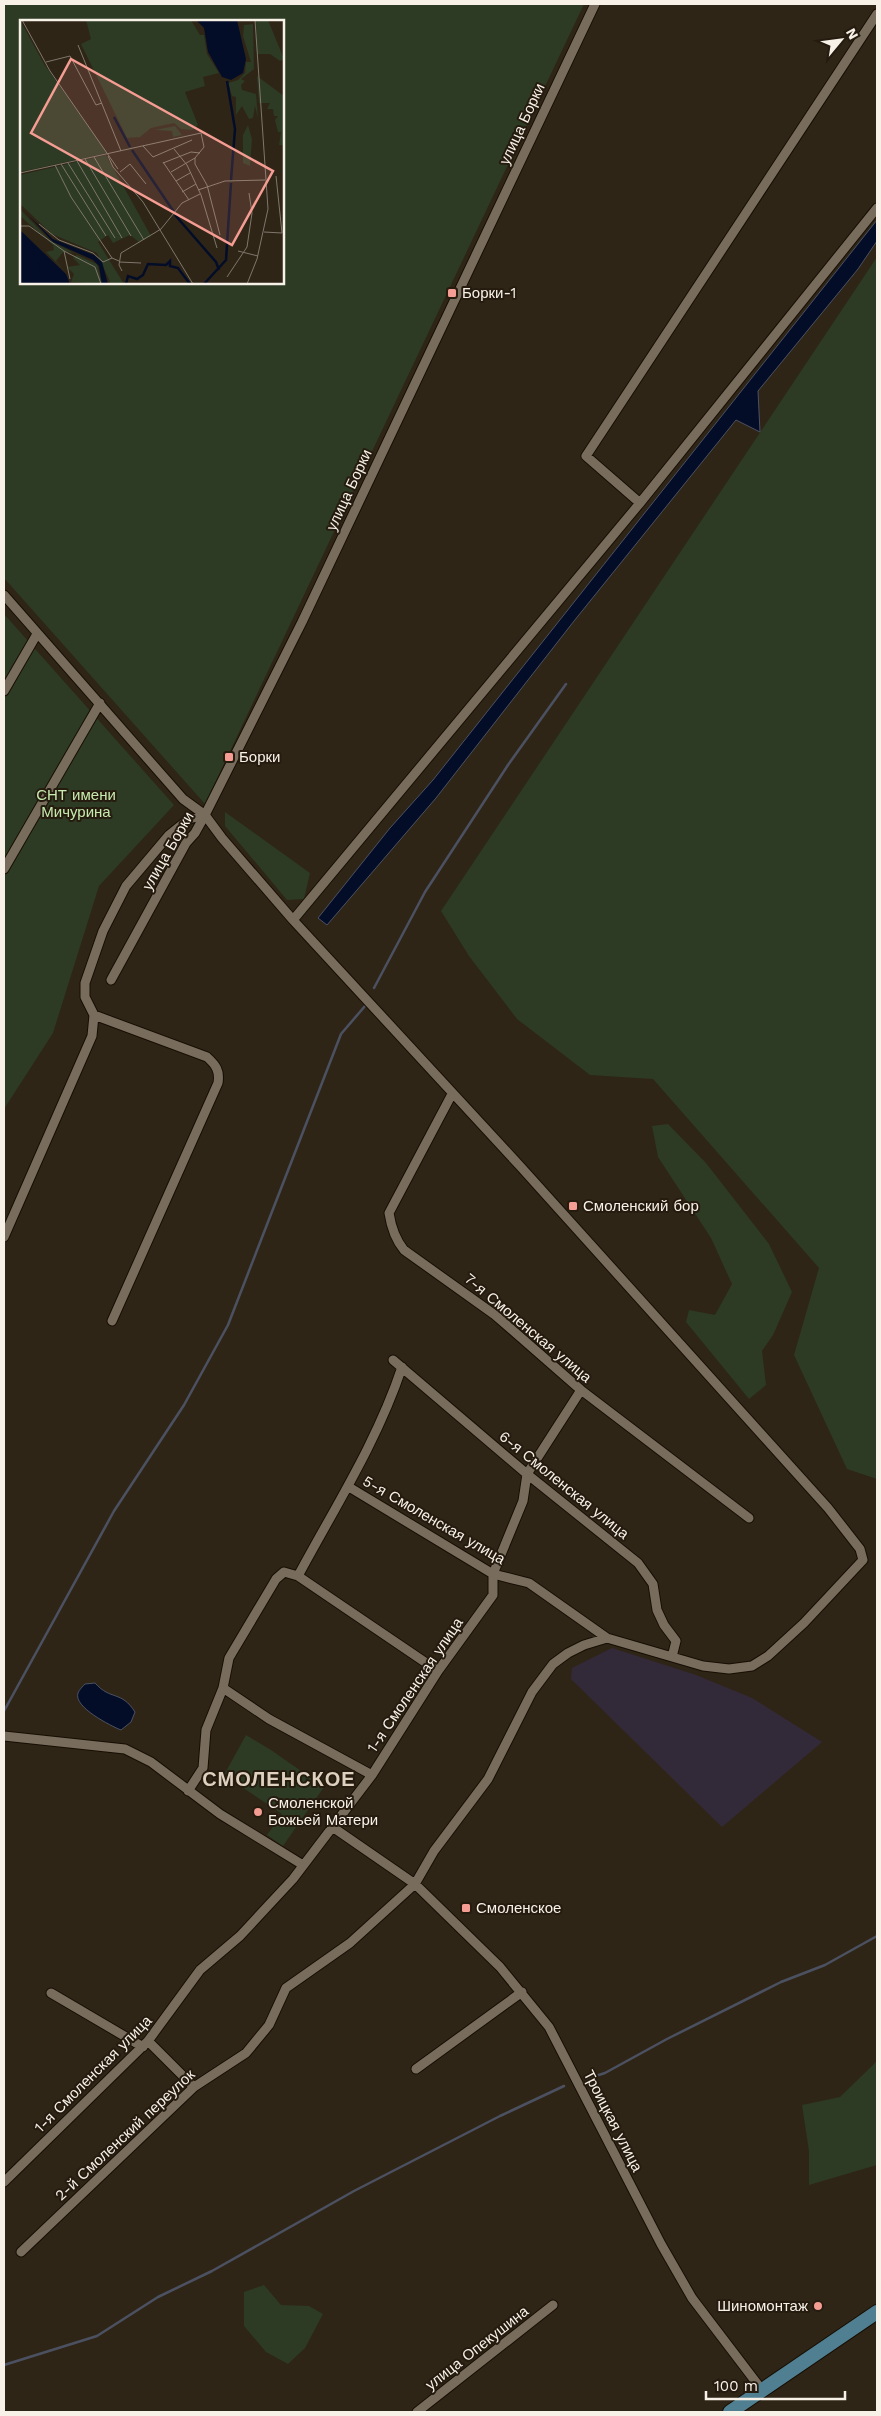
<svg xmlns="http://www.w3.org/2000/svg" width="881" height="2416" font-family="'Work Sans',sans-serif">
  <rect width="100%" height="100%" fill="#2f2517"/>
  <path fill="#332a39" d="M 612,1648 L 696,1675 L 752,1698 L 822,1742 L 722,1827 L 571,1679 L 572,1668 Z"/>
  <path fill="#2d3a24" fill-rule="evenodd" d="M 4,4 L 584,4 L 205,804 L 4,578 ZM 282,21 L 282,282 L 21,282 L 21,21 Z
    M 877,257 L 877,1479 L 847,1469 L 794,1355 L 819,1268 L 653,1079 L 590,1075 L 517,1019 L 469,956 L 441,911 Z
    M 4,614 L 174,805 L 99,886 L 53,1033 L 4,1109 Z
    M 225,812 L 310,873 L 304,899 L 287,900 L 225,826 Z
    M 668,1124 L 706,1163 L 769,1244 L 792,1292 L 773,1335 L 762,1351 L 766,1385 L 749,1399 L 686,1322 L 689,1310 L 715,1315 L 732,1284 L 711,1238 L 658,1157 L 652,1126 Z
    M 246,1735 L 271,1750 L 324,1787 L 283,1846 L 267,1835 L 282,1814 L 224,1775 Z
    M 877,2061 L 877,2165 L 809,2185 L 809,2151 L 802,2105 L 840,2097 Z
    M 264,2285 L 281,2305 L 309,2306 L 323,2314 L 305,2348 L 288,2364 L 266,2352 L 244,2326 L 244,2292 Z"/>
  <path fill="#030d28" stroke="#4c5162" d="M 877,220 L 877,241 L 858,269 L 758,391 L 760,432 L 736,420 L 574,621 L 436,798 L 327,925 L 318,918 L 390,828 L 433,780 Z
    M 95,1683 C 111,1701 121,1690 135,1712 L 131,1722 L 121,1730 C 111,1726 73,1707 78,1693 C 79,1690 83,1686 85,1684 Z"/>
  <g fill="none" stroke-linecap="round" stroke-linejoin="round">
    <path stroke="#4c5162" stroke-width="2.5" d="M 374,988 L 425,892 L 508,765 L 566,684
      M 4,1711 L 114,1511 L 184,1405 L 228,1325 L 341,1034 L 365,1006
      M 586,2079 L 605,2073 L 667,2039 L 781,1982 L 825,1965 L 877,1936
      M 4,2365 L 97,2336 L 158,2297 L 212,2271 L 354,2191 L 500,2116 L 564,2086"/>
    <defs>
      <path id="minor" d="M 640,503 L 586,456 L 877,14
        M 4,595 L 183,799 L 205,815 L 222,838 L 293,920 L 520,1166 L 828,1508 L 860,1549 L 863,1560 L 804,1623 L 768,1656 L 752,1666 L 729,1669 L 703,1666 L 607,1638 L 584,1645 L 568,1653 L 553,1664 L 532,1692 L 488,1779 L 434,1851 L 415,1884 L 350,1943 L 286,1988 L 269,2025 L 246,2053 L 194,2087 L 21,2252
        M 4,691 L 37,634
        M 4,869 L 100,703
        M 293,920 L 640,503 L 877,208
        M 111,980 L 186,843 L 195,833 L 205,815 L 302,622 L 595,4
        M 94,1015 L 207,1057 C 216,1065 220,1071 218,1083 L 112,1321
        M 452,1094 L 389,1213 C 391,1226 395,1239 404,1250 L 495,1315 L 581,1390 L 749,1518
        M 4,1237 L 92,1036 L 94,1015 L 85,997 L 85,983 L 103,931 L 126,886 L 169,835 L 189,819 L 205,815
        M 393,1360 L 527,1474 L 638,1563 L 653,1584 L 657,1610 L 664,1625 L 676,1641 L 672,1657
        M 349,1487 L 493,1574 L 529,1583 L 607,1638
        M 298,1576 L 438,1671
        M 223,1688 L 269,1719 L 372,1775
        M 4,1736 L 125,1749 L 151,1762 L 220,1814 L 303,1865
        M 188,1791 L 203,1768 L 206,1730 L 223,1688 L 229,1658 L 276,1579 L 284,1572 L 298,1576 C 335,1507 377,1442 402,1367
        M 331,1826 L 415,1884 L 500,1967 L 549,2027 L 661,2244 L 692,2298 L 762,2390
        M 51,1993 L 143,2047
        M 148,2041 L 194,2087
        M 416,2069 L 522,1992
        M 4,2182 L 148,2041 L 200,1970 L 240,1936 L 293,1879 L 372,1775 L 438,1671 L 493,1595 L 493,1574 L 523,1501 L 527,1474 L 581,1390
        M 417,2412 L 553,2305"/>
      <path id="primary" d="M 730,2412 L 877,2312"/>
    </defs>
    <use href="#minor" stroke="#170e03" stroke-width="11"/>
    <use href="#primary" stroke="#170e03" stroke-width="16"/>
    <use href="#minor" stroke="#786c5d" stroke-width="9"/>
    <use href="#primary" stroke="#4f7f91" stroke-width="14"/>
  </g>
  <g fill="#f59c93" stroke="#251b0e" stroke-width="2">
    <rect x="447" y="288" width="10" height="10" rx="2.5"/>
    <rect x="224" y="752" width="10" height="10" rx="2.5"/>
    <rect x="568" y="1201" width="10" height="10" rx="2.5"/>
    <circle cx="258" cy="1812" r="5"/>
    <rect x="461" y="1903" width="10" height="10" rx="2.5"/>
    <circle cx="818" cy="2306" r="5"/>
  </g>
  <g text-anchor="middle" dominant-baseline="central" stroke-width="4" stroke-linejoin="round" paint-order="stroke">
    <g font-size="15" fill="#f8f1e8" stroke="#251b0e">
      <text transform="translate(522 124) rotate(-65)">улица Борки</text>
      <text transform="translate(349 490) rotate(-65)">улица Борки</text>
      <text transform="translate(168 851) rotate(-60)">улица Борки</text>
      <text transform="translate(528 1328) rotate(40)">7-я Смоленская улица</text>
      <text transform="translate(564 1485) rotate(39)">6-я Смоленская улица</text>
      <text transform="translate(434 1520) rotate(30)">5-я Смоленская улица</text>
      <text transform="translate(415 1685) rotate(-56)">1-я Смоленская улица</text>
      <text transform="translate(93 2074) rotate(-45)">1-я Смоленская улица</text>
      <text transform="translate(613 2121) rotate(63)">Троицкая улица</text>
      <text transform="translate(125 2135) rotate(-43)">2-й Смоленский переулок</text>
      <text transform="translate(477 2348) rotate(-38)">улица Опекушина</text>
    </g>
    <g font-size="15" fill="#f8f1e8" stroke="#251b0e" text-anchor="start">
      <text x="462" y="293">Борки-1</text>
      <text x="239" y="757">Борки</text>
      <text x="583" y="1206">Смоленский бор</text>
      <text x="268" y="1803">Смоленской<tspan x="268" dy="17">Божьей Матери</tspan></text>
      <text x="476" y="1908">Смоленское</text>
      <text x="808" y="2306" text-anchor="end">Шиномонтаж</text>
    </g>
    <g font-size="15" fill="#c6ebaf" stroke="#251b0e">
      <text x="76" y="795">СНТ имени<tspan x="76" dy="17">Мичурина</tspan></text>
    </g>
    <g font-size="20" font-weight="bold" letter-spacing="1" fill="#dfd1c0" stroke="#251b0e">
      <text x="279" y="1779">СМОЛЕНСКОЕ</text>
    </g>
  </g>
  <g transform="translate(20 20)">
    <rect width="264" height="264" fill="#2f2517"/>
    <path d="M 0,0 L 24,44 L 87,133 L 0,152 ZM 66,0 L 171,0 L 180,15 L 184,15 L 187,34 L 199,53 L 183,57 L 185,66 L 165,72 L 178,105 L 172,110 L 161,109 L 154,103 L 131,108 L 120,117 L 107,118 L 61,24 L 71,19 ZM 236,0 L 248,0 L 264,39 L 260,41 L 250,34 L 237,34 ZM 233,4 L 234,49 L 221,59 L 225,61 L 221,65 L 222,70 L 236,74 L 238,98 L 235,86 L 233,98 L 229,99 L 222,86 L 216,95 L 216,77 L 212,76 L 208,63 L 218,60 L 225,53 L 226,42 L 231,42 L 223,16 L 224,5 ZM 237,56 L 264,76 L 264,125 L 259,125 L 261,112 L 258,112 L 255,100 L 258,96 L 254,96 L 253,89 L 247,89 L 250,83 L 239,83 ZM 228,105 L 232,119 L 230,146 L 223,143 L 223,115 ZM 155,106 L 162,115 L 153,117 L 152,111 L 135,110 ZM 86,135 L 131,216 L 119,222 L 110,215 L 93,223 L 88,215 L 78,222 L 104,264 L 91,264 L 77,233 L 32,214 L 0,184 L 0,155 ZM 0,189 L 29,220 L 54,233 L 44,231 L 36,241 L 46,252 L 26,232 L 34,230 L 33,225 L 0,196 ZM 57,235 L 77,244 L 82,264 L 51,262 L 54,254 L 47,247 L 60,245 L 53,238 Z" fill="#2d3a24"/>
    <path d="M 176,0 L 217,0 L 226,39 L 223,53 L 211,60 L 202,57 L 188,32 L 184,8 ZM 8,195 L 33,219 L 74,235 L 82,242 L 88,264 L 82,264 L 79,246 L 73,240 L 33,222 ZM 0,210 L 46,254 L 50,264 L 0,264 Z" fill="#030d28"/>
    <path fill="none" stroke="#030d28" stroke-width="2.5" d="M 207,61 L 215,109 L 211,160M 94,97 L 110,127M 112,130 L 154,192M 155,195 L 196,242 L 199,250M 0,222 L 13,227 L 25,264M 106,264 L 108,256 L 117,259 L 123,255 L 128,244 L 146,245 L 150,241 L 150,246 L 158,248 L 170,264M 184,264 L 206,240 L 211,163"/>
    <path fill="none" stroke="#7f776b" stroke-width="1" d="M 2,0 L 30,51 L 98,149M 58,25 L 101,131M 26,42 L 50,36 L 76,85 L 82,83M 123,126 L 133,137 L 172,120M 154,129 L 167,145 L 181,175 L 197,228M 88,136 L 93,147 L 123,182 L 173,264M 74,137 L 124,220M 65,139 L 111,216M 57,141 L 102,218M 143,142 L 169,180M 48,143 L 95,218M 143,143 L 171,132 L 180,133M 41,144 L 86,216M 35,145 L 51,177 L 92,238 L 99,241M 100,152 L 110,144 L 126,164M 151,152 L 175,138M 0,153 L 181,113 L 184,127 L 175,138 L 175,144 L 187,165 L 200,215M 156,161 L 170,153M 178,170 L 205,161 L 245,160M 162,172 L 176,164M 19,204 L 39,220 L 73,233 L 83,242 L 92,238M 0,206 L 9,206 L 44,231 L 50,259M 244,212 L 262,213 L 256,156M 44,231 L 75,247 L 81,264M 218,231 L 238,236M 99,242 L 121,243M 102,251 L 99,245 L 101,233 L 141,209 L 162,183 L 180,174M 207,257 L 227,227 L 232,193 L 229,173M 227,264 L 237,239 L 248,189 L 235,0"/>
    <path fill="#f59c93" fill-opacity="0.15" stroke="#f59c93" stroke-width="2.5" d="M 51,39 L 253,151 L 212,225 L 11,113 Z"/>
    <rect width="264" height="264" fill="none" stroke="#f8f1e8" stroke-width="2.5"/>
  </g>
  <rect width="881" height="2416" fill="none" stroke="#f8f1e8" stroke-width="10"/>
  <g transform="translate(841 40) rotate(61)" stroke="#251b0e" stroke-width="4" paint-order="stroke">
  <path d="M0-4L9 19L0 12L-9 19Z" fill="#f8f1e8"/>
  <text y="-8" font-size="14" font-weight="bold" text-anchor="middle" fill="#f8f1e8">N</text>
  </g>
  <path d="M706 2391v8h139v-8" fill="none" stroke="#f8f1e8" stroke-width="2.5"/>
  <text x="714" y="2391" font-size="15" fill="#f8f1e8" stroke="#251b0e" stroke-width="4" paint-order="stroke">100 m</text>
</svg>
